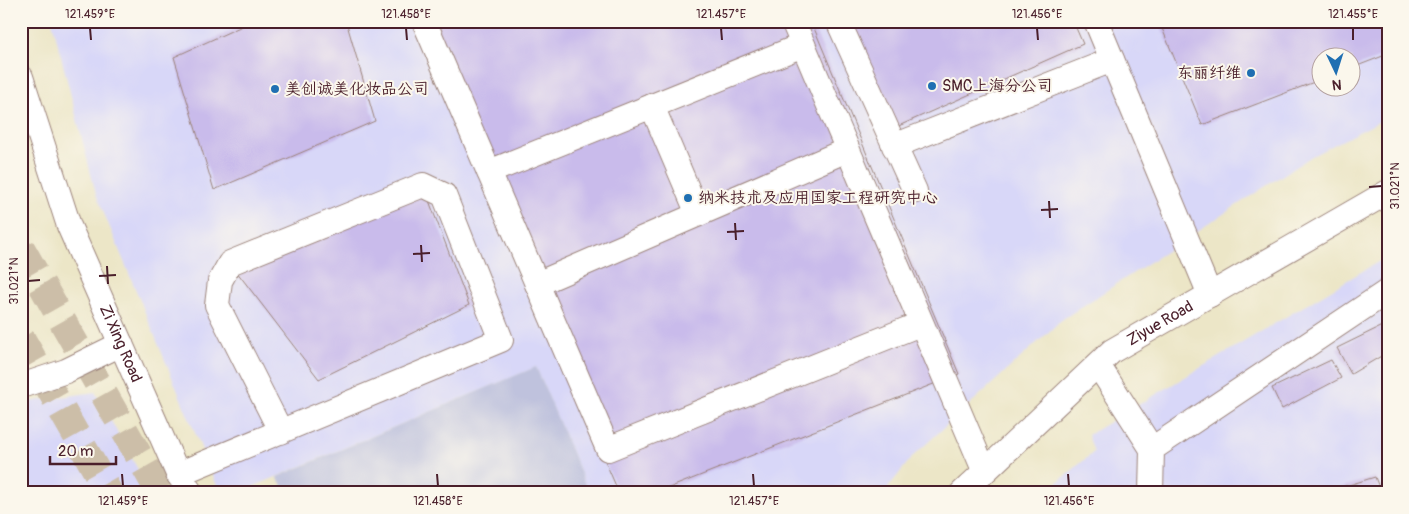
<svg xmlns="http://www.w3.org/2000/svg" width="1409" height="514" font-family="Pangolin,'LXGW WenKai TC',sans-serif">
  <rect width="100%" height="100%" fill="#fbf7ec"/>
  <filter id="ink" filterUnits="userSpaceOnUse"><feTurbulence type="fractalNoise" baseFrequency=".02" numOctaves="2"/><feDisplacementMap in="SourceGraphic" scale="10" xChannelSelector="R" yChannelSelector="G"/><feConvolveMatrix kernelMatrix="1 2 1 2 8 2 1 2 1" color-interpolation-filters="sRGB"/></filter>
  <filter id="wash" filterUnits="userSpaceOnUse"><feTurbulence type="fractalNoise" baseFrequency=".0096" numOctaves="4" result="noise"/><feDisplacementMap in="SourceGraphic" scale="20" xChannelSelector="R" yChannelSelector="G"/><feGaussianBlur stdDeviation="1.12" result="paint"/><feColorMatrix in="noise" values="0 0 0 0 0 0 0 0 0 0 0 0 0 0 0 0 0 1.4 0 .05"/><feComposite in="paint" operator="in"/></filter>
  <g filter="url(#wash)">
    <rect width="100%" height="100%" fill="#ece6c7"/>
    <path fill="#d8d7f8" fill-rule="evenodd" d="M 52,21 L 1388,21 L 1388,117 L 1312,156 L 1063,319 L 912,457 L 884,493 L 589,493 L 536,367 L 238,493 L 220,493 L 96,194 ZM 1322,58 L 1352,58 L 1352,88 L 1322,88 Z
      M 1388,256 L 1388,493 L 1045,493 L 1094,452 L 1088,435 Z
      M 95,392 L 151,493 L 21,493 L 21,403 Z"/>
    <path fill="#bfc2dd" d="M 536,367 L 589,493 L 287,493 L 277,477 Z"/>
    <g id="blocks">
      <path fill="#c9bbeb" d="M 253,21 L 346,21 L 375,121 L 214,190 L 174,57 Z
        M 414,21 L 811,21 L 959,374 L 656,493 L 619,493 Z
        M 850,21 L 1073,21 L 1083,44 L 894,128 Z
        M 1159,21 L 1388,21 L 1388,54 L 1352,68 L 1352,58 L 1322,58 L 1322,79 L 1202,125 Z
        M 423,185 L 469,305 L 319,379 L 230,263 Z
        M 1388,323 L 1388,352 L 1351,374 L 1337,348 Z
        M 1331,360 L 1341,378 L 1282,409 L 1272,388 Z
        M 1375,477 L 1381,493 L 1326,493 L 1326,492 Z"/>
    </g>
  </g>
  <g filter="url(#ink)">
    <use href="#blocks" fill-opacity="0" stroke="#9b8279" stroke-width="1"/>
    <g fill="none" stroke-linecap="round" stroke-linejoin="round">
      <path stroke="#ccbea8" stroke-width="28" stroke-dasharray="28 14" stroke-linecap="butt" d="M 21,248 L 160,493
        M 21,338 L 109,493"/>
      <defs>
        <g id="minor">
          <path d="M 424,21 L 608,449 L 920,324"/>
          <path d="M 793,21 L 984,470"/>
          <path d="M 838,21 L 915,191"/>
          <path d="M 1096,21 L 1210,295"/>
          <path id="s1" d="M 21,77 L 69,226 L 178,474 L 191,493"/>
          <path d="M 652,106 L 698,214"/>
          <path d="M 894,146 L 1112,60"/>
          <path d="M 489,172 L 803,45"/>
          <path d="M 537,284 L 847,150"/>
          <path d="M 1098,365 L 1152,449"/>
          <path d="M 21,386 L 66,371 L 121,344"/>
          <path d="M 178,474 L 501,340 L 444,195 L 423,185 L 230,263 L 220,281 L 217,305 L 281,432"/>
          <path id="s2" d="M 962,493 L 1112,351 L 1388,192"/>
          <path d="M 1151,493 L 1152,449 L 1388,291"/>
        </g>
      </defs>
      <use href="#minor" stroke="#9b8279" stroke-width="26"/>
      <use href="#minor" stroke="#fff" stroke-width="24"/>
    </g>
  </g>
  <path fill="none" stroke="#4a1f2b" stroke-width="2" d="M 90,28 L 91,40M 406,28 L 407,40M 721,28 L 722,40M 1037,28 L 1038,40M 1353,28 L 1353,40M 1369,187 L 1382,186M 1049,201 L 1050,218M 1041,210 L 1058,209M 735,223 L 736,240M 727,232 L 744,231M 421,245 L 422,262M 413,254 L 430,253M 107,266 L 108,284M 99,276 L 116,275M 28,281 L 40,280M 122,474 L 123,486M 437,474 L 438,486M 753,474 L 754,486M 1068,474 L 1069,486"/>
  <g fill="#1f6fb2" stroke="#fbf7ec" stroke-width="2">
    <circle cx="1251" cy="73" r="5"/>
    <circle cx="932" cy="86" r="5"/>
    <circle cx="275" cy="89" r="5"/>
    <circle cx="688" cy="198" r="5"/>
  </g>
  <g text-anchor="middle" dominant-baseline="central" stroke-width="4" stroke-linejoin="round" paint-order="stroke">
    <g font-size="16" fill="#4a1f2b" stroke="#fbf7ec" text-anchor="start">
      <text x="1241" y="73" text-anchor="end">东丽纤维</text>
      <text x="942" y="86">SMC上海分公司</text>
      <text x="285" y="89">美创诚美化妆品公司</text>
      <text x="698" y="198">纳米技术及应用国家工程研究中心</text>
    </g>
    <g font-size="16" fill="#4a1f2b" stroke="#fbf7ec">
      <text stroke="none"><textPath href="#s2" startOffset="262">Ziyue Road</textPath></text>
      <text stroke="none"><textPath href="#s1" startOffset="285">Zi Xing Road</textPath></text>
    </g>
  </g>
  <rect width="1409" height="514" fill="none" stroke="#fbf7ec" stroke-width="55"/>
  <g transform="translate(1336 72) rotate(176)"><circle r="24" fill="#fbf7ec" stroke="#b4a19f"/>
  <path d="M0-4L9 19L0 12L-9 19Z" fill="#1f6fb2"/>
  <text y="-8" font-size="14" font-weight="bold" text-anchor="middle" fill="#4a1f2b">N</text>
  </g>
  <path d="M50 456v8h66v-8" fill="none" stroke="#4a1f2b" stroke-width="2.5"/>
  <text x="58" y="456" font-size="15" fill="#4a1f2b" stroke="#fbf7ec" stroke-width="4" paint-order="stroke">20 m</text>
  <rect x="28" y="28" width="1354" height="458" fill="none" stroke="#4a1f2b" stroke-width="2"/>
  <g font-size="12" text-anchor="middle" fill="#4a1f2b">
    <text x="90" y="18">121.459°E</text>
    <text x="406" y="18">121.458°E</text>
    <text x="721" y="18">121.457°E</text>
    <text x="1037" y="18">121.456°E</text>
    <text x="1353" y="18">121.455°E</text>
    <text transform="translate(1395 186) rotate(-90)" y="4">31.021°N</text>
    <text transform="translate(14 281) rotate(-90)" y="4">31.021°N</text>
    <text x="123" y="505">121.459°E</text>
    <text x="438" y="505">121.458°E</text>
    <text x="754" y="505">121.457°E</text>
    <text x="1069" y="505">121.456°E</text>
  </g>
</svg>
